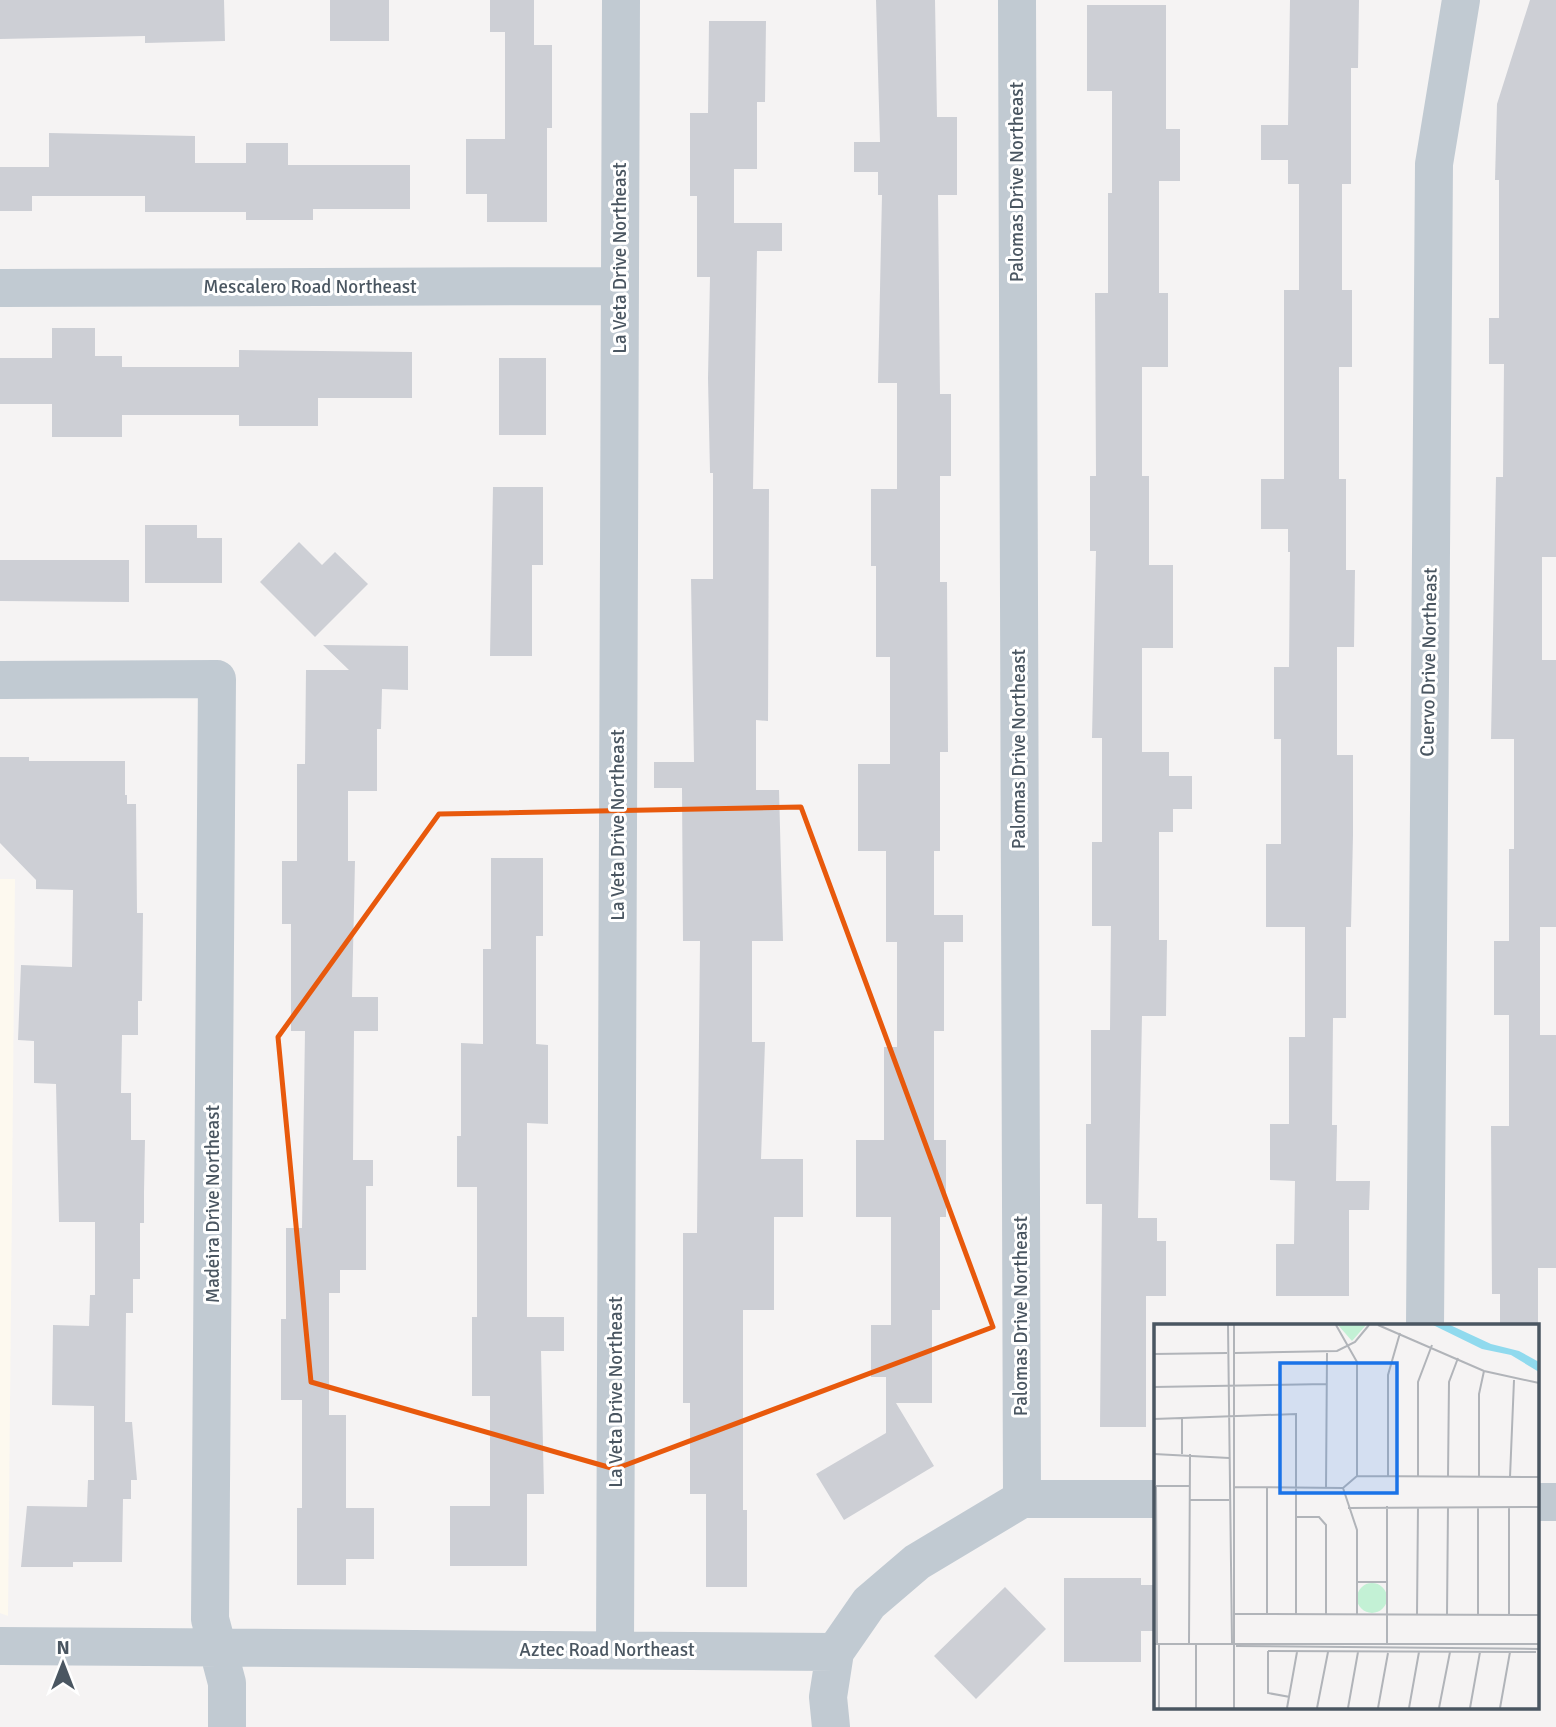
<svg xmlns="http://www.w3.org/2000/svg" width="1556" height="1727" font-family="Signika,sans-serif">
  <rect width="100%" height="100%" fill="#f5f3f3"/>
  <path fill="#fdf9ef" d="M 0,879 L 15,879 L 8,1616 L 0,1613 Z"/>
  <path fill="#cdcfd5" d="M 0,0 L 224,0 L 225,41 L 145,43 L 145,36 L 0,39 Z
    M 330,0 L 389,0 L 389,41 L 330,41 Z
    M 490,0 L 534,0 L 534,45 L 552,45 L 552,128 L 547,128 L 547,222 L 487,222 L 487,194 L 466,194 L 466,139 L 505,139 L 505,32 L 490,32 Z
    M 876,0 L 935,0 L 937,117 L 957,117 L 957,195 L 938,195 L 940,394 L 951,394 L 951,476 L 940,476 L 940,582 L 947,582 L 948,752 L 940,752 L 940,851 L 934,851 L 934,915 L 963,915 L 963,942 L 944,942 L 944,1031 L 934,1031 L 934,1140 L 946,1140 L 946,1217 L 940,1217 L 940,1310 L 932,1310 L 932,1403 L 896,1403 L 934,1466 L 844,1520 L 816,1474 L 886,1433 L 886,1377 L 871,1377 L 871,1325 L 891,1325 L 891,1217 L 856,1217 L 856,1140 L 884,1140 L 884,1047 L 897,1047 L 897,942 L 886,942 L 886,851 L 858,851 L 858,764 L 890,764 L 890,657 L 876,657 L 876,566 L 871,566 L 871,489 L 897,489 L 897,383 L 878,383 L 882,195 L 878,195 L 878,172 L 854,172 L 854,142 L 880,142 Z
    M 1290,0 L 1359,0 L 1358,68 L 1351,68 L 1351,184 L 1342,184 L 1342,290 L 1352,290 L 1352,367 L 1339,367 L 1339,479 L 1346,479 L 1346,570 L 1355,570 L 1354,647 L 1337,647 L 1337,755 L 1353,755 L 1353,835 L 1351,927 L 1346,927 L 1346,1018 L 1333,1018 L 1332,1125 L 1337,1125 L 1336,1181 L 1370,1181 L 1369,1210 L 1349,1210 L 1349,1296 L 1276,1296 L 1276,1244 L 1294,1244 L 1295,1181 L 1270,1180 L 1270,1124 L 1289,1124 L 1289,1037 L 1305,1037 L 1305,927 L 1266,927 L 1266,844 L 1281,844 L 1281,739 L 1274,739 L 1274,667 L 1289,667 L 1290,552 L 1288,552 L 1288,529 L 1261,529 L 1261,479 L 1284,479 L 1284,290 L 1299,290 L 1299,184 L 1288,184 L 1288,160 L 1261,160 L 1261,125 L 1288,125 Z
    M 1530,0 L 1556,0 L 1556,557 L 1542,557 L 1542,660 L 1556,660 L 1556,927 L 1540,927 L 1540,1035 L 1556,1035 L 1556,1268 L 1538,1268 L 1538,1326 L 1500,1326 L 1500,1294 L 1492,1294 L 1491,1126 L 1509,1126 L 1509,1015 L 1494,1015 L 1494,941 L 1509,941 L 1509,849 L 1514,849 L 1514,739 L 1491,739 L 1496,477 L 1503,477 L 1504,364 L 1489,364 L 1489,318 L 1499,318 L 1499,180 L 1495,180 L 1497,104 Z
    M 1087,5 L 1166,5 L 1166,129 L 1180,129 L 1180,181 L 1159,181 L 1159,293 L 1168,293 L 1168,367 L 1142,367 L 1142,476 L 1149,476 L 1149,565 L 1173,565 L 1173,648 L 1142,648 L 1142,752 L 1169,752 L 1169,776 L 1192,776 L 1192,809 L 1173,809 L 1173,832 L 1159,832 L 1159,940 L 1167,940 L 1166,1016 L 1142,1016 L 1138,1218 L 1157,1218 L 1157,1241 L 1166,1241 L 1166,1296 L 1146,1296 L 1146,1427 L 1100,1427 L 1102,1204 L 1086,1204 L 1086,1124 L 1091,1124 L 1091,1030 L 1110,1030 L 1111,926 L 1092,926 L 1092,842 L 1102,842 L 1102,738 L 1092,738 L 1096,551 L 1090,551 L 1090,476 L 1096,476 L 1095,293 L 1108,293 L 1108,193 L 1112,193 L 1112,91 L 1087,91 Z
    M 709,21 L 766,21 L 765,102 L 757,102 L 757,169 L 734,169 L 734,223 L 782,223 L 782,251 L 757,251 L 753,489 L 769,489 L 768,721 L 756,720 L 756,790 L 779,790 L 783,941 L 752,941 L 752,1042 L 765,1042 L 761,1159 L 803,1159 L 803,1217 L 774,1217 L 774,1310 L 743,1310 L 743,1510 L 747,1510 L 747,1587 L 706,1587 L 706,1494 L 690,1494 L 690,1403 L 683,1403 L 683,1233 L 697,1233 L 700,941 L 683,941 L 682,788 L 654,788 L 654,762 L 694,762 L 691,579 L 713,579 L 713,473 L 710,473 L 708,378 L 710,277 L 697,277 L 697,196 L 690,196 L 690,113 L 708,113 Z
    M 49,133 L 195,136 L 195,163 L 246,163 L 246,143 L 288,143 L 288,165 L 410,165 L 410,209 L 313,209 L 313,220 L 246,220 L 246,212 L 145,212 L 145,196 L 32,196 L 32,211 L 0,211 L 0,167 L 49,167 Z
    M 52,328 L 95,328 L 95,356 L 122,356 L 122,367 L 239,367 L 239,350 L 412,352 L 412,398 L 318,398 L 318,426 L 239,426 L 239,415 L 122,415 L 122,437 L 52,437 L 52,404 L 0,404 L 0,358 L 52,358 Z
    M 499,358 L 546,358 L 546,435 L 499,435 Z
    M 493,487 L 543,487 L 543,565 L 532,565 L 532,656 L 490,656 Z
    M 145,525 L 197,525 L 197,538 L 222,538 L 222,583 L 145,583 Z
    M 299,542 L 322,565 L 335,552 L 368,584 L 315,637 L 260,582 Z
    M 0,560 L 129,560 L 129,602 L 0,601 Z
    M 323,645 L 408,646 L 408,690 L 382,689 L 381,729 L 377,729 L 377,791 L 348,791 L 348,861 L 355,861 L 352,997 L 378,997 L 378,1031 L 354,1031 L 353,1160 L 373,1160 L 373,1186 L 366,1186 L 366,1270 L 340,1270 L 340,1293 L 329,1293 L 329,1415 L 346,1415 L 346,1508 L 374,1508 L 374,1559 L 346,1559 L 346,1585 L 297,1585 L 297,1508 L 302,1508 L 302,1400 L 281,1400 L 281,1319 L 286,1319 L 286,1228 L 302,1228 L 305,1031 L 291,1031 L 291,924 L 282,924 L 282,861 L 297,861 L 297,764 L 305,764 L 306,670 L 349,670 Z
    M 0,757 L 29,757 L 29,761 L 125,761 L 125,795 L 127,795 L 127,804 L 136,804 L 137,913 L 143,913 L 142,1001 L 138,1001 L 138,1035 L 122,1035 L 121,1093 L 131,1093 L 131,1140 L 145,1140 L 144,1192 L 144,1223 L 140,1223 L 140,1279 L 133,1279 L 133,1313 L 126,1313 L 125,1422 L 132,1422 L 137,1480 L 131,1480 L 131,1499 L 123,1499 L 122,1562 L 73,1562 L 73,1567 L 21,1567 L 27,1506 L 87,1507 L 88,1480 L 94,1480 L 94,1406 L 52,1405 L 53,1325 L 89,1326 L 90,1295 L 95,1295 L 95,1222 L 59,1222 L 56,1084 L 34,1083 L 34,1041 L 18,1040 L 21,965 L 72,967 L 73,890 L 36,889 L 36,880 L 0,843 Z
    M 491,858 L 543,858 L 543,936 L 536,936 L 536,1044 L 548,1045 L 548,1124 L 527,1123 L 527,1317 L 564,1317 L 564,1351 L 541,1351 L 544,1494 L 527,1494 L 527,1566 L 450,1566 L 450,1506 L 490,1506 L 490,1396 L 472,1396 L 472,1317 L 477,1317 L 477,1187 L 457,1187 L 457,1136 L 461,1136 L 461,1043 L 483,1044 L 483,949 L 491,949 Z
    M 1064,1578 L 1141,1578 L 1141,1585 L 1155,1585 L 1155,1631 L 1141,1631 L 1141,1662 L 1064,1662 Z
    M 1005,1587 L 1046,1629 L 976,1699 L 934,1656 Z"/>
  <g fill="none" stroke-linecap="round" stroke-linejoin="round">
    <path stroke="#c1cad2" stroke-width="38" d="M 1017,0 L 1022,1499
      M 0,288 L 620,286
      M 0,680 L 217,679 L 210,1619 L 227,1683 L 227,1727
      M 1425,1326 L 1434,164 L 1461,0
      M 1537,1502 L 1556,1502
      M 0,1646 L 835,1652
      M 615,1649 L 621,0
      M 831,1727 L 828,1697 L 835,1652 L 869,1603 L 917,1562 L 1022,1499 L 1155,1499"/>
  </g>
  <path fill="none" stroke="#e8590c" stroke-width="5" stroke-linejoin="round" d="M 801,807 L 993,1327 L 615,1469 L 311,1382 L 278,1037 L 439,814 Z"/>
  <g text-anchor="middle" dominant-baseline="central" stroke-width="6" stroke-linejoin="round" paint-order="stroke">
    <g font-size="19" fill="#4a5661" stroke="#fff">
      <text transform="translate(1017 182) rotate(-90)">Palomas Drive Northeast</text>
      <text transform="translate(620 258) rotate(-90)">La Veta Drive Northeast</text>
      <text x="310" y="287">Mescalero Road Northeast</text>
      <text transform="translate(1429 662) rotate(-89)">Cuervo Drive Northeast</text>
      <text transform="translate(1019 749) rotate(-90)">Palomas Drive Northeast</text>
      <text transform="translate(618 825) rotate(-90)">La Veta Drive Northeast</text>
      <text transform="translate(213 1204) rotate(-90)">Madeira Drive Northeast</text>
      <text transform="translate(1021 1316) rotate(-90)">Palomas Drive Northeast</text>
      <text transform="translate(616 1392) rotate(-90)">La Veta Drive Northeast</text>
      <text x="607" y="1650">Aztec Road Northeast</text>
    </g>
  </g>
  <g transform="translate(1154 1324)">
    <rect width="385" height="385" fill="#f5f3f3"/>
    <path d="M 184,1 L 212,1 L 198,17 ZM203 274a15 15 0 1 1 30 0a15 15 0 1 1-30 0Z" fill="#c3f1d5"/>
    <path d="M 279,1 L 296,1 L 337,20 L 365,27 L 385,38 L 385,48 L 357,31 L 328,25 Z" fill="#90daee"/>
    <path fill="none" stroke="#b1b4b9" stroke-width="2" d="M 74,1 L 78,319M 182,1 L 203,38 L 203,152M 224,1 L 330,47 L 385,59M 81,29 L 183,27 L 201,18 L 215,1M 0,30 L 73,29M 0,63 L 173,60M 0,95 L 142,90 L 142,290M 28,95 L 28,130M 0,130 L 75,134M 234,152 L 234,51 L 246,9M 264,152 L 264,58 L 278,21M 294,152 L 295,58 L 304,34M 325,153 L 325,70 L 330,47M 356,153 L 360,56M 2,162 L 3,320M 2,162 L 36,162M 80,163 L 189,164 L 203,152 L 385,153M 172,164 L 173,29M 189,164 L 203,206 L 203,290M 35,176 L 75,176M 194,184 L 385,183M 143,193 L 165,193 L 172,201 L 172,290M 203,258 L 233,258M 81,290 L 385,291M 113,290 L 113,163M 263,291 L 264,183M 293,291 L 294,183M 324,291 L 324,183M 355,291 L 355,183M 0,320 L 385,320M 5,320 L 5,384M 35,320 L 36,130M 233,320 L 233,182M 82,322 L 385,325M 114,327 L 382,328M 114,327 L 114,369 L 136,373M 42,384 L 42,320M 80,384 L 80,1M 133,384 L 143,328M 163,384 L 174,328M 194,384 L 204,328M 224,384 L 234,329M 255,384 L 265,328M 285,384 L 296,328M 316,384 L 326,328M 346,384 L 356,328"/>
    <path fill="#1a73e8" fill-opacity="0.15" stroke="#1a73e8" stroke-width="3.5" d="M 126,39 L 243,39 L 243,169 L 126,169 Z"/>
    <rect width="385" height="385" fill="none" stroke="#4a5661" stroke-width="3.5"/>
  </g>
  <g transform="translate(63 1664)" stroke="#ffffff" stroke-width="5" paint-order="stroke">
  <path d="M0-5L12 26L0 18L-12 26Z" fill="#4a5661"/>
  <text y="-10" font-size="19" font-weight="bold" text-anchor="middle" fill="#4a5661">N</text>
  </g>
</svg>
